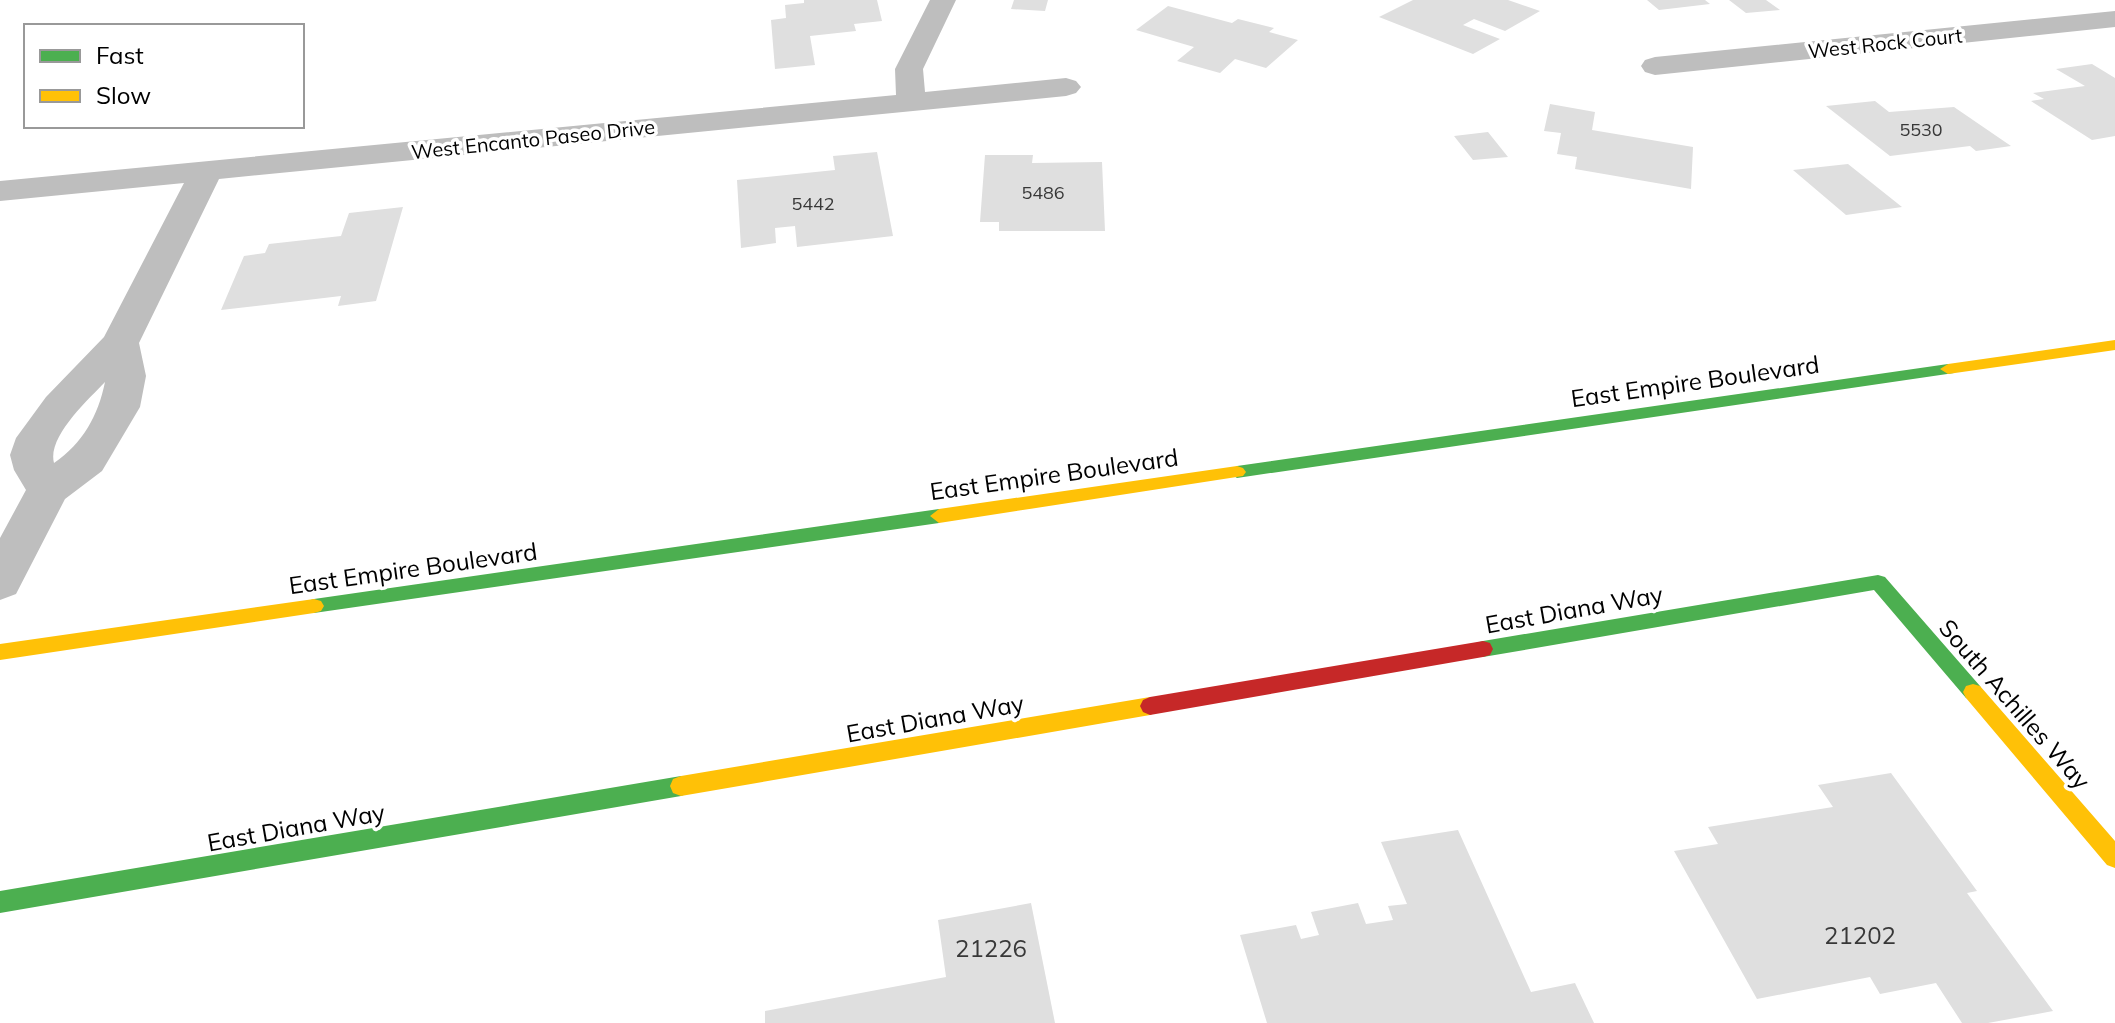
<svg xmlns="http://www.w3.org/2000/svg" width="2115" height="1023" font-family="Mulish,sans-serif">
  <rect width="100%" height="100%" fill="#fff"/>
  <path fill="#dfdfdf" d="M 804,0 L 877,0 L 882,21 L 854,24 L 856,31 L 810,36 L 815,65 L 775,69 L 771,20 L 786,18 L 785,5 L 804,3 Z
    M 1014,0 L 1048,0 L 1045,11 L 1011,9 Z
    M 1413,0 L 1508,0 L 1540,11 L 1505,31 L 1474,19 L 1463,25 L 1500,39 L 1473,54 L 1379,17 Z
    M 1647,0 L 1705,0 L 1710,4 L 1659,10 Z
    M 1729,0 L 1766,0 L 1780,10 L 1746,13 Z
    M 1168,6 L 1232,23 L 1238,19 L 1274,28 L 1269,32 L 1298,40 L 1266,68 L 1235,59 L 1220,73 L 1177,61 L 1194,47 L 1136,30 Z
    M 2092,64 L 2115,78 L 2115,136 L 2092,140 L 2031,101 L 2044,99 L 2033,93 L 2085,86 L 2056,69 Z
    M 1875,101 L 1889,112 L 1954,107 L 2011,146 L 1976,151 L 1970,146 L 1890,156 L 1826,106 Z
    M 1550,104 L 1595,112 L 1592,130 L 1693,147 L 1691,189 L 1575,169 L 1577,157 L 1557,154 L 1561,133 L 1544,131 Z
    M 1488,132 L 1508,157 L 1473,160 L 1454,136 Z
    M 877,152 L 893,236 L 797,247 L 795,226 L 775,228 L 776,243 L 741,248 L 737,180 L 835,170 L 833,156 Z
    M 985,155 L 1033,155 L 1032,163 L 1102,162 L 1105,231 L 999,231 L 999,222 L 980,222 Z
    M 1848,164 L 1902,207 L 1846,215 L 1793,170 Z
    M 403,207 L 376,301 L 338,306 L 341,296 L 221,310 L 244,256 L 265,253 L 269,244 L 341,236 L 349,213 Z
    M 1891,773 L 1977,891 L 1967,893 L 2053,1011 L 1988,1023 L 1962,1023 L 1936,983 L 1880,994 L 1870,977 L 1757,999 L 1674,851 L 1718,844 L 1708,827 L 1833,807 L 1818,785 Z
    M 1458,830 L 1531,992 L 1575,983 L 1594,1023 L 1267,1023 L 1240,935 L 1296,925 L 1301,939 L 1319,935 L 1311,912 L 1358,903 L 1366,924 L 1393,920 L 1388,906 L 1407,904 L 1381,842 Z
    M 1031,903 L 1055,1023 L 765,1023 L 765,1011 L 946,977 L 938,920 Z"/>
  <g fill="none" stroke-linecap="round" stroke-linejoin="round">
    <path fill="#bebebe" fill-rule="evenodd" d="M 930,0 L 956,0 L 923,69 L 925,92 L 1066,78 L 1076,81 L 1081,87 L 1076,93 L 1066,96 L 219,179 L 139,343 L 146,376 L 140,407 L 102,471 L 65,499 L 16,594 L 0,600 L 0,538 L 26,490 L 14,470 L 10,455 L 16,438 L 46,397 L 104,337 L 184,183 L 0,201 L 0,181 L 896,95 L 895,69 ZM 105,382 C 98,416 83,443 54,463 C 47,437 88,400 105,382 Z
      M 2115,11 L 2115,27 L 1655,75 L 1645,72 L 1641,66 L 1645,60 L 1655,57 Z"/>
    <path fill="#4caf50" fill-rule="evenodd" d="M 1948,364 L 1956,369 L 1954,373 L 1237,478 L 1228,472 L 1237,466 Z
      M 939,509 L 948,516 L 939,523 L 314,613 L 307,611 L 304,606 L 307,601 L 314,599 Z
      M 1878,575 L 1885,577 L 1980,686 L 1983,692 L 1980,698 L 1973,700 L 1966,698 L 1874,590 L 1483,657 L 1476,655 L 1473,649 L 1476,643 L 1483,641 Z
      M 681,776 L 689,779 L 692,786 L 689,793 L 681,796 L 0,913 L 0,891 Z"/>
    <path fill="#ffc107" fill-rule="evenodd" d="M 2115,340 L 2115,350 L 1948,374 L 1940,369 L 1948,364 Z
      M 1237,466 L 1243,468 L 1246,472 L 1243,476 L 939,523 L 930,516 L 939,509 Z
      M 314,599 L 321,601 L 324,606 L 321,611 L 314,613 L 0,660 L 0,644 Z
      M 1973,684 L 1980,686 L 2115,841 L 2115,868 L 2107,865 L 1966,698 L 1963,692 L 1966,686 Z
      M 1150,697 L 1157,700 L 1160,706 L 1157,712 L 1150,715 L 681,796 L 673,793 L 670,786 L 673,779 L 681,776 Z"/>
    <path fill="#c62828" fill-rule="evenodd" d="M 1483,641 L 1490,643 L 1493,649 L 1490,655 L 1483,657 L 1150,715 L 1143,712 L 1140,706 L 1143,700 L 1150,697 Z"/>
  </g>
  <g text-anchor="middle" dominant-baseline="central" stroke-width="7" stroke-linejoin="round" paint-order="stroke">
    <g font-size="18" fill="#383838">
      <text x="1921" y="129">5530</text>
      <text x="1043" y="192">5486</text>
      <text x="813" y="203">5442</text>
    </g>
    <g font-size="20" fill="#000" stroke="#fff">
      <text transform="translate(1885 43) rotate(-6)">West Rock Court</text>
      <text transform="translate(533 139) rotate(-6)">West Encanto Paseo Drive</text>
    </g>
    <g font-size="24" fill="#000" stroke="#fff">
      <text transform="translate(1695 381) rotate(-8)">East Empire Boulevard</text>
      <text transform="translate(1054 474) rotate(-8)">East Empire Boulevard</text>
      <text transform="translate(413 568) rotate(-8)">East Empire Boulevard</text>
      <text transform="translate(1574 609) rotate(-10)">East Diana Way</text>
      <text transform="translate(2015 704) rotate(49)">South Achilles Way</text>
      <text transform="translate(935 718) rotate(-10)">East Diana Way</text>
      <text transform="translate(296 827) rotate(-10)">East Diana Way</text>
    </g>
    <g font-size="24" fill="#383838">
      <text x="1860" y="935">21202</text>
      <text x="991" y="948">21226</text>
    </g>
  </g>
  <rect x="24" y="24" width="280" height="104" fill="#ffffff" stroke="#999999" stroke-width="2"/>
  <rect x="40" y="50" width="40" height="12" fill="#4caf50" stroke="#999999" stroke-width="2"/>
  <text x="96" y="64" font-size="24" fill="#000000">Fast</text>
  <rect x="40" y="90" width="40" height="12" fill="#ffc107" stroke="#999999" stroke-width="2"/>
  <text x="96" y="104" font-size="24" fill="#000000">Slow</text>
</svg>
